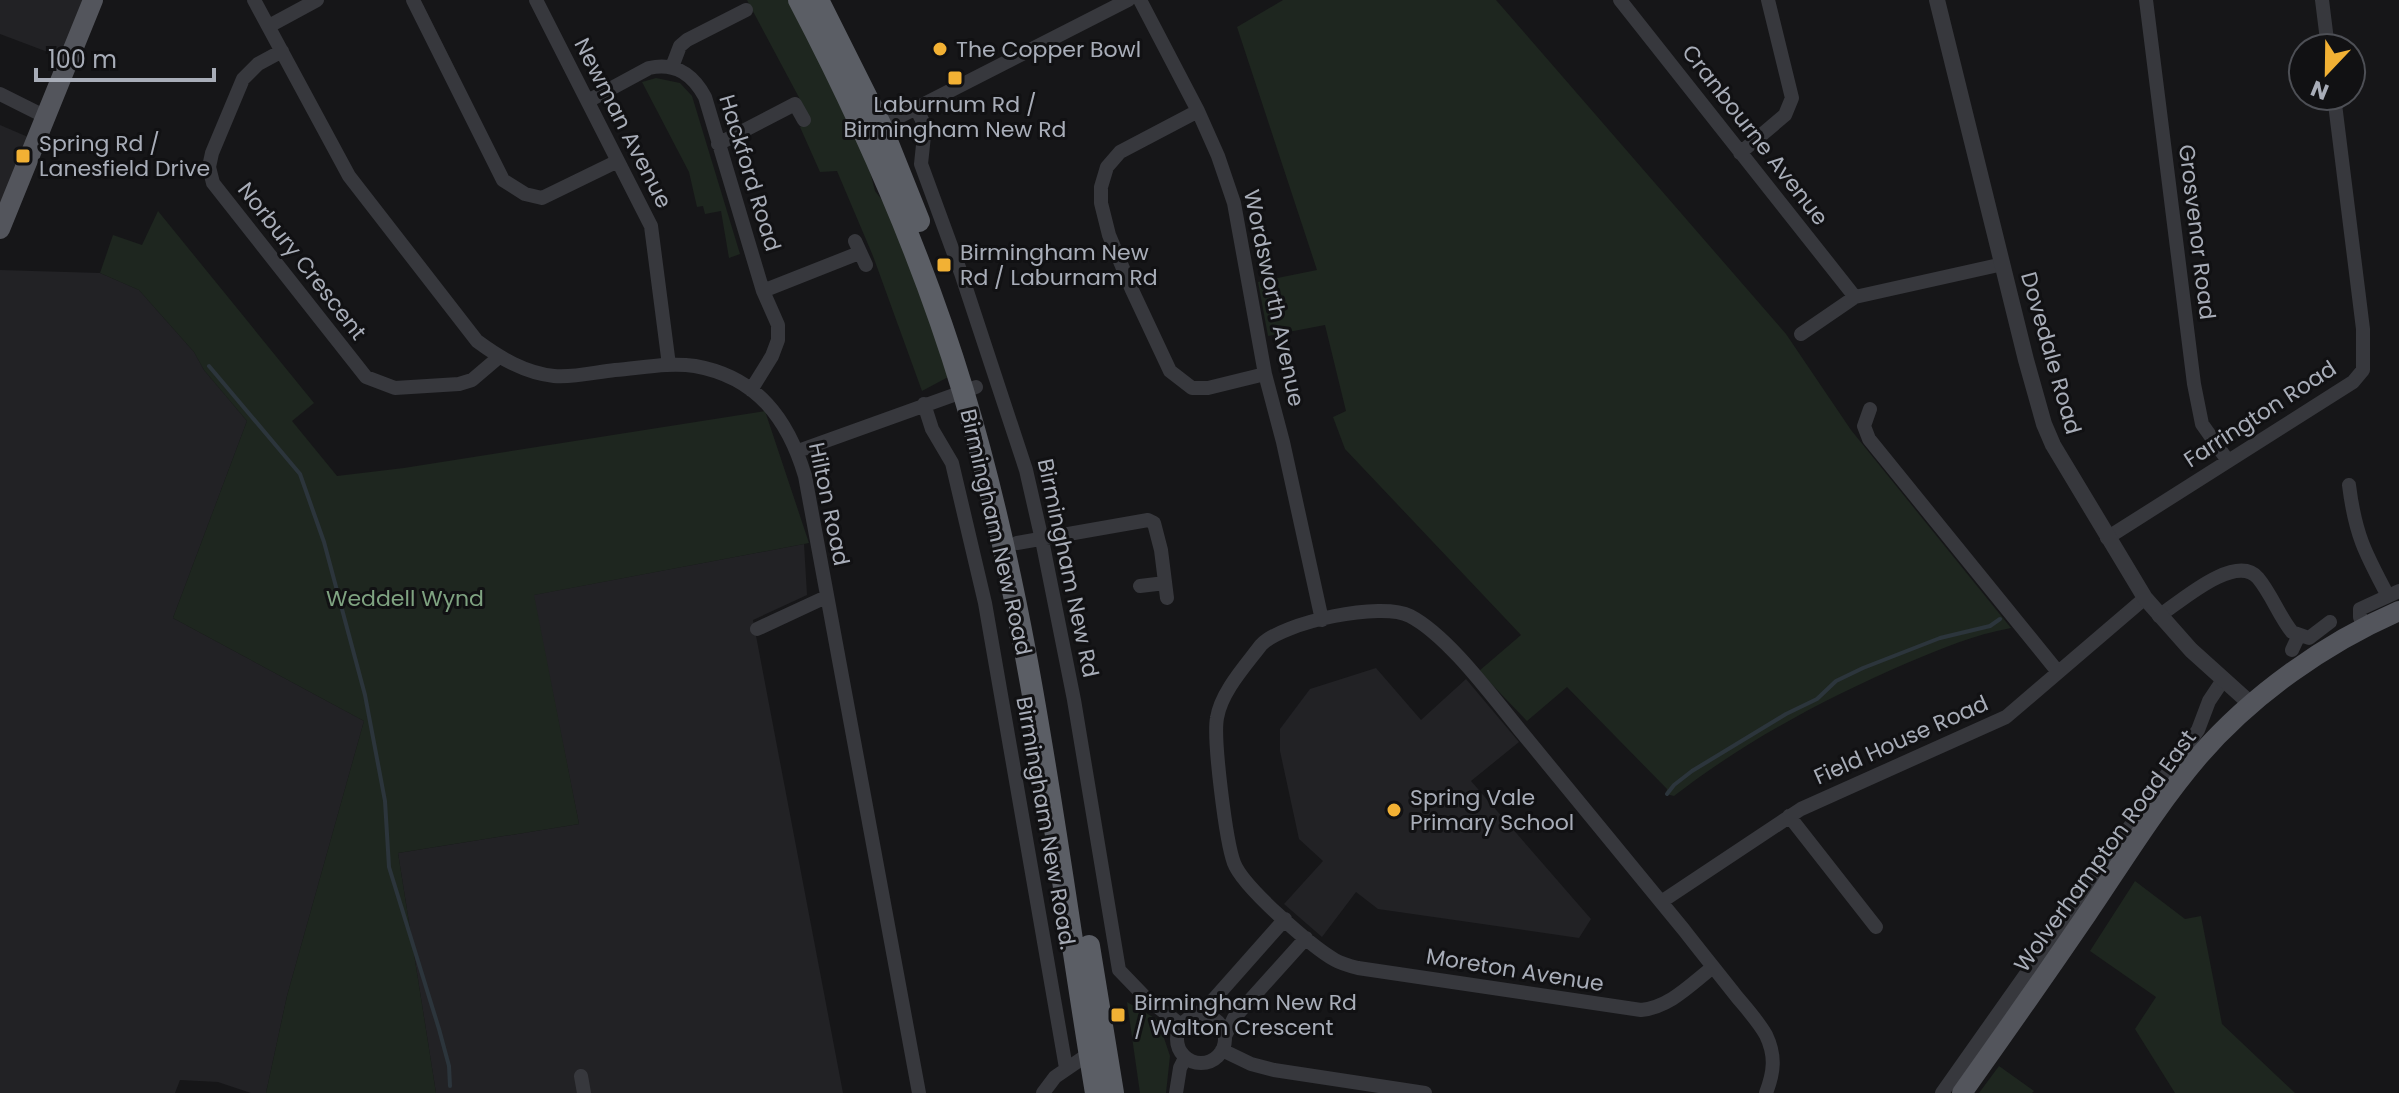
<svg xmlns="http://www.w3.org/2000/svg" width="2399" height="1093" font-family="Poppins,sans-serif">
  <rect width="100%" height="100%" fill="#161618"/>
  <path fill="#222225" d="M 0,0 L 84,0 L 61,57 L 0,34 Z
    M 0,125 L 28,137 L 0,204 Z
    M 0,270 L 100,273 L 139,290 L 194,352 L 204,370 L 247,421 L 173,618 L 364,721 L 287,996 L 266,1093 L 251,1093 L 218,1082 L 180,1080 L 175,1093 L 0,1093 Z
    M 804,544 L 807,595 L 753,620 L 843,1093 L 436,1093 L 398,853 L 579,824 L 533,595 Z
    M 1376,668 L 1421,720 L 1466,679 L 1519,742 L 1471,781 L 1591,919 L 1579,938 L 1378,909 L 1356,892 L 1322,937 L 1284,904 L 1323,861 L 1299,839 L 1280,751 L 1280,729 L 1310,689 Z"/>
  <path fill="#1e261f" d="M 747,0 L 788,0 L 863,144 L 875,191 L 891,212 L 950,376 L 922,391 L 873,256 L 837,171 L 820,172 L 800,127 L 811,120 Z
    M 1283,0 L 1496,0 L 1786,334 L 1851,430 L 2011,628 C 1973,635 1943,648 1907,663 C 1824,699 1745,741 1674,796 L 1666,794 L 1667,789 L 1567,687 L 1527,721 L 1479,671 L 1521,635 L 1345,449 L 1333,417 L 1346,411 L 1325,325 L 1268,336 L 1258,282 L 1317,270 L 1237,27 Z
    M 656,78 L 680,83 L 692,96 L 740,254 L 729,258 L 721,211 L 705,214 L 703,206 L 697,207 L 689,172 L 642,82 Z
    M 158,211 L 314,403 L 292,421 L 337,476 L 404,468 L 765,411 L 809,543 L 534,595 L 579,824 L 398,853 L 436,1093 L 266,1093 L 287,996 L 364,721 L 173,618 L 247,421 L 204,370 L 194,352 L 139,290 L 100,273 L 113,235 L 142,245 Z
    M 2135,881 L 2185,919 L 2201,916 L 2222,1024 L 2295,1093 L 2175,1093 L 2135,1029 L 2156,997 L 2090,951 Z
    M 1127,1002 L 1158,1020 L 1170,1056 L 1166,1093 L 1140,1093 Z
    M 1999,1066 L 2034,1091 L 2032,1093 L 1979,1093 Z"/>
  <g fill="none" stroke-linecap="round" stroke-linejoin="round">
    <path stroke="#2c353c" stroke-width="4" d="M 209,366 L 300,474 L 324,542 L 365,695 L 385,801 L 389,867 L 439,1029 L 449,1066 L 450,1086
      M 1667,794 L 1674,785 L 1692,771 L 1786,714 L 1817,699 L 1836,681 L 1863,668 L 1940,638 L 1990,626 L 2000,619"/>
    <path stroke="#37383d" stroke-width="14" d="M 254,0 L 349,176 L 477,341 C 500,358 525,373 554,376 C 573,378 596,372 615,370 C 641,368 669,362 695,366 C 757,377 788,419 805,476 L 919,1093
      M 413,0 L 503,180 L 525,194 L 542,198 L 618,161
      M 536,0 L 651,226 L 669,365
      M 1140,0 L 1198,111 L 1218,156 L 1234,203 L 1265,374 L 1283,442 L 1322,620
      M 1620,0 L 1855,297
      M 2146,0 L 2194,384 L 2202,424 L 2228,461
      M 2322,0 L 2328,48
      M 269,26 L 317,0
      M 282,51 L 258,64 L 243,79 L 212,153 L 209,167 L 213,183 L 366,377 L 395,388 L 459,384 L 472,380 L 499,357
      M 672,67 L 680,46 L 687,40 L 746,10
      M 0,94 L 46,117
      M 588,101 L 649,68 C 676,62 693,75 705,97 L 763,291 L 778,325 L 778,340 L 772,356 L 751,390
      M 916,108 L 925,126 L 921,164 L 961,273 L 1026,470 L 1042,540 L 1074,700 L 1119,970 L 1145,997 L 1181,1025
      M 1198,111 L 1120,152 L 1107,167 L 1101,187 L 1101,203 L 1109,235 L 1132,290 L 1170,371 L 1192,388 L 1208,388 L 1265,374
      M 881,126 L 1128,0
      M 718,144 L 795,104 L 804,120
      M 1740,153 L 1785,115 L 1792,98 L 1768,0
      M 855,241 L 866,265
      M 763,291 L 859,253
      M 1801,334 L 1855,297 L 2003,264
      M 924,404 L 932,429 L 952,463 L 985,603 L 1066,1068
      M 1870,409 L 1864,426 L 1869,439 L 2058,672
      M 798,451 L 976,387
      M 2349,485 C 2355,534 2365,553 2388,596
      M 2107,538 L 2353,382 L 2363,370 L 2363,329 L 2334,96
      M 1017,543 L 1148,520 L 1154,523 L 1161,550 L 1167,598
      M 1140,586 L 1165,583
      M 2159,616 C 2180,602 2236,552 2258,578 C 2272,595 2279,616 2292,632 L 2309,638 L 2330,622
      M 757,629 L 826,597
      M 2364,629 L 2360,617 L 2360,609 L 2399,591
      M 2292,650 L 2299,635
      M 1789,816 L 1876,927
      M 1661,902 L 1801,809 L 2006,717 L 2145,598
      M 1713,967 C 1690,985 1670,1007 1641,1010 L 1358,968 C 1350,966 1342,964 1335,960 C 1311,946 1243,887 1234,863 C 1226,842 1213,739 1217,718 C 1221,692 1246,665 1261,645 C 1283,622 1382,601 1410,616 C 1448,636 1491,695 1519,729 C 1574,796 1629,863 1684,930 C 1701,952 1719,974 1737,997 C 1747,1009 1758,1021 1766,1035 C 1776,1056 1774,1072 1766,1093
      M1177 1039a24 24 0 1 1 48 0a24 24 0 1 1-48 0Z
      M 1195,1015 L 1207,1007 L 1285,919
      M 1225,1036 L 1234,1018 L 1306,938
      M 1222,1050 L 1251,1064 L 1274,1070 L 1425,1093
      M 581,1076 L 584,1093
      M 1043,1093 L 1055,1077 L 1090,1053
      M 1176,1093 L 1180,1068 L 1185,1058
      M 1942,1093 L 2198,730 L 2209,701 L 2223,680"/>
    <path stroke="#37383d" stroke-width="16" d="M 1937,0 L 2026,360 L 2044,424 L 2053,445 L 2145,598 L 2191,650 L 2252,705"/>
    <path stroke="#53555c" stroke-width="20" d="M 0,229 L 93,0
      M 1962,1093 C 2004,1034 2046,974 2087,914 C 2123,861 2157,805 2199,756 C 2252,695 2325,643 2399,611"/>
    <path stroke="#5b5e65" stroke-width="22" d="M 799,0 C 865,126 922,255 963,391 C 1032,619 1057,859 1096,1093
      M 818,0 L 881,126 L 919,221
      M 1089,946 L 1113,1093"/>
  </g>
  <g fill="#f2b134" stroke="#111113" stroke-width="3">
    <circle cx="940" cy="49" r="8"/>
    <rect x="947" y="70" width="16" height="16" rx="4"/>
    <rect x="15" y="148" width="16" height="16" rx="4"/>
    <rect x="936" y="257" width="16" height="16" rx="4"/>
    <circle cx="1394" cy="810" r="8"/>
    <rect x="1110" y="1007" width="16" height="16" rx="4"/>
  </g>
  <g text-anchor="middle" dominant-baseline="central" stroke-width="6" stroke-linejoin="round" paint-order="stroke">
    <g font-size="22" fill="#a8adb8" stroke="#111113" text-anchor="start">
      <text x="956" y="49">The Copper Bowl</text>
      <text x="955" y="104" text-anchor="middle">Laburnum Rd /<tspan x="955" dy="25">Birmingham New Rd</tspan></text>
      <text x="39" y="143">Spring Rd /<tspan x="39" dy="25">Lanesfield Drive</tspan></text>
      <text x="960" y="252">Birmingham New<tspan x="960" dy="25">Rd / Laburnam Rd</tspan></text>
      <text x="1410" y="797">Spring Vale<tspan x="1410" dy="25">Primary School</tspan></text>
      <text x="1134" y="1002">Birmingham New Rd<tspan x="1134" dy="25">/ Walton Crescent</tspan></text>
    </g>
    <g font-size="22" fill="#a8adb8" stroke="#111113">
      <text transform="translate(623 123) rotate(63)">Newman Avenue</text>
      <text transform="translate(1755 135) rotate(52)">Cranbourne Avenue</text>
      <text transform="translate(750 173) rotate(73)">Hackford Road</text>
      <text transform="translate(2197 232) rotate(83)">Grosvenor Road</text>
      <text transform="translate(302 261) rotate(52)">Norbury Crescent</text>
      <text transform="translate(1274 298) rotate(78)">Wordsworth Avenue</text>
      <text transform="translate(2051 353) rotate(74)">Dovedale Road</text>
      <text transform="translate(2260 414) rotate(-33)">Farrington Road</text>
      <text transform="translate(829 504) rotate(78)">Hilton Road</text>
      <text transform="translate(996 532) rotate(77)">Birmingham New Road</text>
      <text transform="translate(1068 568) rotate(78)">Birmingham New Rd</text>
      <text transform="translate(1901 740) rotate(-24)">Field House Road</text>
      <text transform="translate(1046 823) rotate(80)">Birmingham New Road.</text>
      <text transform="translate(2105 851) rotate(-54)">Wolverhampton Road East</text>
      <text transform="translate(1515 970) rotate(9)">Moreton Avenue</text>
    </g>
    <g font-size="22" fill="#7fa381" stroke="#111113">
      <text x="405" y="598">Weddell Wynd</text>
    </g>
  </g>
  <g transform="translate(2327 72) rotate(202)"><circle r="38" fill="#111113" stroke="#4d4f55" stroke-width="2"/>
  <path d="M0-6L14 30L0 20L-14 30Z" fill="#f2b134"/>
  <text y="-12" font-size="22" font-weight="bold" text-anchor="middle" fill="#a8adb8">N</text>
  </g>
  <path d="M36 68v12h178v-12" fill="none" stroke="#a8adb8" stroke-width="4"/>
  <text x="48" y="68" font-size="24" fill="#a8adb8" stroke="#111113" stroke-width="6" paint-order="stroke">100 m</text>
</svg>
